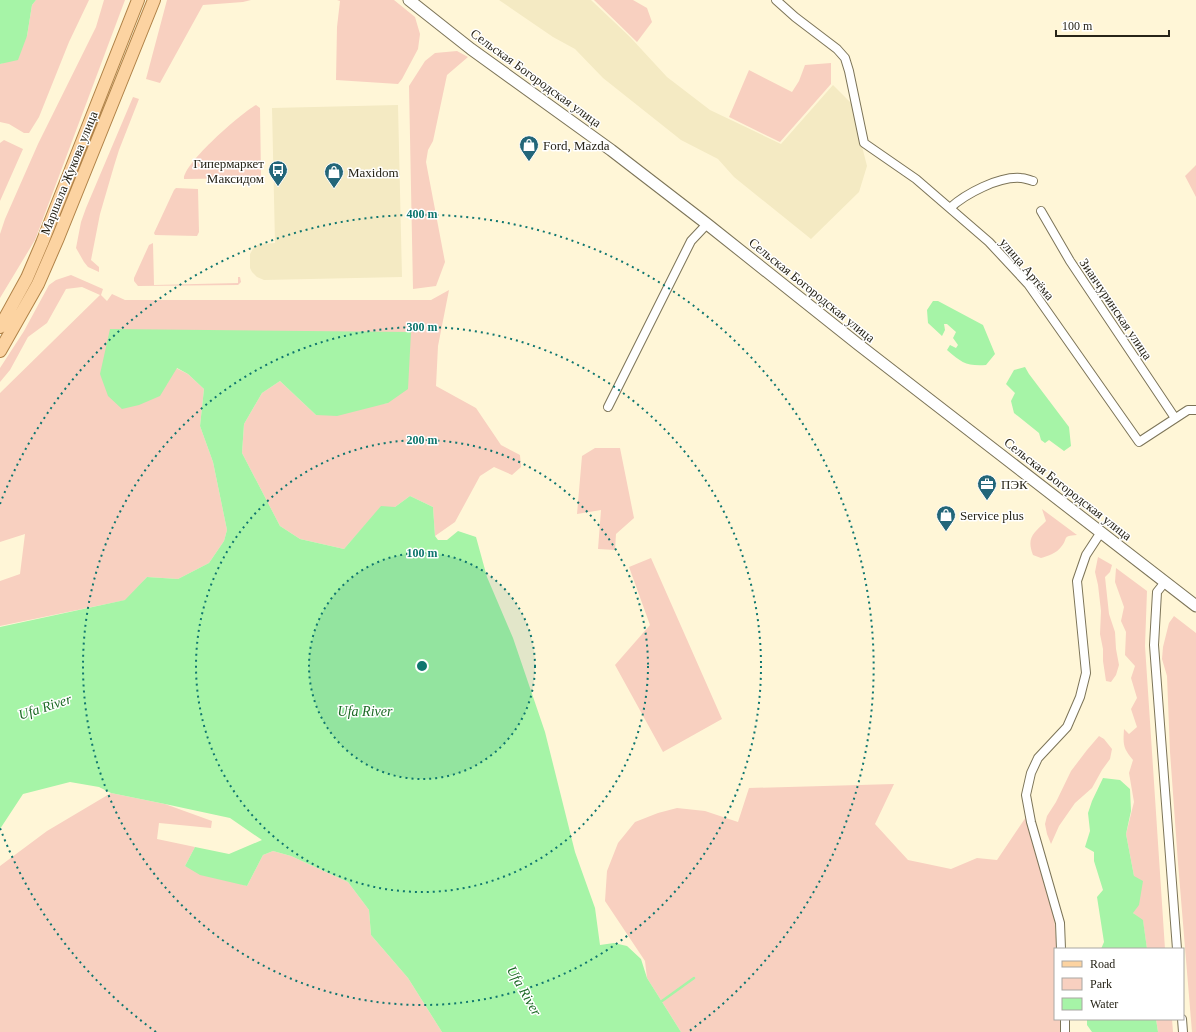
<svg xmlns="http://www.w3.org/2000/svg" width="1196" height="1032" font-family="'Times New Roman',serif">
  <rect width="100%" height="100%" fill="#fff6d7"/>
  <path fill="#f4eac3" d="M 499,0 L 591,0 L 630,37 L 667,77 L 710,110 L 781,144 L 833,85 L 851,103 L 867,166 L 859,192 L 811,239 L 734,177 L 718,159 L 681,140 L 603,78 L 575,49 L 553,37 Z
    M 398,105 L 402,277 L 264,280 L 257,277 L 252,272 L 250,268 L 250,254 L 254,247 L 260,244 L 275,243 L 272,108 Z"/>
  <path fill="#f8d0c0" d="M 36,0 L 89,0 L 69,42 L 39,117 L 29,133 L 24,133 L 9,124 L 0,122 L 0,64 L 3,63 L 27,36 L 32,5 Z
    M 104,0 L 125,0 L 35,240 L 0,298 L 0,234 L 5,219 L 38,144 L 96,27 Z
    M 167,0 L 251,0 L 243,2 L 203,5 L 160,83 L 146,79 Z
    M 337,0 L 394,0 L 415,17 L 420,34 L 418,49 L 402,79 L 398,84 L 336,80 L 337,27 L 340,1 Z
    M 594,0 L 633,0 L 647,8 L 652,22 L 637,42 Z
    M 457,51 L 468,57 L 447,75 L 433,141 L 428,150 L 426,162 L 445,262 L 436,286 L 413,289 L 409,86 L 425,61 L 435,53 Z
    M 831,63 L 831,84 L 780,142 L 729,117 L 749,70 L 792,92 L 799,81 L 805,65 Z
    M 133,97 L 139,99 L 119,150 L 114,166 L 100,214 L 91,260 L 99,267 L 99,272 L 88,267 L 84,262 L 76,248 L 81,222 L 86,208 Z
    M 256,105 L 260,108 L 261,175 L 259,178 L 184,179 C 183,164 241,113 256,105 Z
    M 4,140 L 23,149 L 0,201 L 0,143 Z
    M 1196,165 L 1196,197 L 1185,176 Z
    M 176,188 L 198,189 L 199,232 L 197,236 L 155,235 L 154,233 L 174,190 Z
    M 153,243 L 154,285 L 238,283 L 238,277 L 240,277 L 241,282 L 238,285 L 138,286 L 134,281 L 134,278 L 149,245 Z
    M 71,275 L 103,289 L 101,295 L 107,301 L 112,294 L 125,300 L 431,300 L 449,290 L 438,346 L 436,386 L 476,408 L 501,445 L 520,455 L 521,467 L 512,475 L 494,467 L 480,476 L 455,522 L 435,536 L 433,507 L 410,496 L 395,507 L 381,507 L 344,549 L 300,539 L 280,526 L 242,453 L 244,424 L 262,393 L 280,381 L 316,415 L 388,403 L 110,329 L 167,384 L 176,368 L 188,374 L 204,389 L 200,426 L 213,462 L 227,530 L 224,541 L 209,563 L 178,579 L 147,577 L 126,600 L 0,626 L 0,581 L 20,574 L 25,534 L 0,542 L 0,393 L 100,295 L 82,287 L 66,289 L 47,323 L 28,337 L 10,370 L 0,382 L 0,368 L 24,331 L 49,285 L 56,280 Z
    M 595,448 L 620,448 L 634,518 L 616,534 L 615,550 L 598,549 L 601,510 L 577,514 L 582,456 Z
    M 1042,509 L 1077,535 C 1061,536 1069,538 1061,547 C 1057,553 1048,556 1041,558 L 1033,555 C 1026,537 1034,533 1046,521 Z
    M 1098,557 L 1112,565 L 1110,572 L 1105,577 L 1109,614 L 1115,632 L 1116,649 L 1119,665 L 1116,675 L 1111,682 L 1106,681 L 1103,661 L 1103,649 L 1100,634 L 1101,611 L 1098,585 L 1095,572 Z
    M 651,558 L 722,719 L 663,752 L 615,665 L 650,625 L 629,567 Z
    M 1116,568 L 1147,591 L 1145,646 L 1165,949 L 1147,949 L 1143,921 L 1133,913 L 1134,876 L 1126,834 L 1134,802 L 1129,773 L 1133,760 C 1123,748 1123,745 1124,729 L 1129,734 L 1137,727 L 1131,709 L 1137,698 L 1131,678 L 1135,666 L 1125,655 L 1126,632 L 1121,621 L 1124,607 L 1115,582 Z
    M 1174,616 L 1196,633 L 1196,1032 L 1192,1032 L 1178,863 L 1170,752 L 1167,676 L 1162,659 L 1163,647 L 1169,623 Z
    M 1099,736 L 1104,739 L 1112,749 L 1110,759 L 1102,770 L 1092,788 L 1075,803 L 1059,826 L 1051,844 L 1047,834 L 1045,824 L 1047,816 L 1056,802 L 1071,771 L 1087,750 Z
    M 894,784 L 875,824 L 908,860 L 951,869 L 977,858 L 997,860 L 1026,817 L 1054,915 L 1057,949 L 1055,949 L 1055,1019 L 1065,1019 L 1063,1032 L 681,1032 L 647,978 L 645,961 L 605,901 L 607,871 L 618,843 L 635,822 L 658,813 L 677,808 L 705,811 L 738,822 L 749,788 Z
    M 111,793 L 165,804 L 212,821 L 211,828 L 159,823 L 157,839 L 195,847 L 185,866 L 247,886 L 263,855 L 273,851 L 291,856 L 348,882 L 369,910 L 371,935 L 408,978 L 442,1032 L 0,1032 L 0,866 L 47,831 Z
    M 1156,1019 L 1172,1019 L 1173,1032 L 1158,1032 Z"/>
  <path fill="#a6f4a7" d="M 0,0 L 36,0 L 32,5 L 27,36 L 18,60 L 0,64 Z
    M 933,301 L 938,301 L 983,325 L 995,354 L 986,365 C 966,366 962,363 947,350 L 950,345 L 956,348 L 958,345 L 953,338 L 956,332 L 947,324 L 944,324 L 945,330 L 942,336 L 928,323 L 927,310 Z
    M 110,329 L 411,332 L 408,389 L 388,403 L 337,416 L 316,415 L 280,381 L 262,393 L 244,424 L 242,453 L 280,526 L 300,539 L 344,549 L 381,506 L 395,507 L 410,496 L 433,507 L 435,536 L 438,540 L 447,540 L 458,531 L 476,537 L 487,577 L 513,638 L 545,732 L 575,852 L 595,908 L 600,945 L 614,943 L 627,946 L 641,959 L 647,978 L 681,1032 L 442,1032 L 408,978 L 371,935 L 369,910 L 348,882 L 291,856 L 273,851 L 263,855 L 247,886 L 200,875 L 185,866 L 195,847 L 229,854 L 262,840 L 230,818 L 165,804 L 111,793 L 99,787 L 70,782 L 23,794 L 0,829 L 0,627 L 125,600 L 147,577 L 178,579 L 209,563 L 224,541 L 227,530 L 213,462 L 200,426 L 204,389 L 188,374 L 177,368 L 160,396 L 139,405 L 122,409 L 108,396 L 100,374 Z
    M 1025,367 L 1029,374 L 1069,427 L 1071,446 L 1064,451 L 1049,440 L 1045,443 L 1041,440 L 1039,433 L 1014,413 L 1011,401 L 1015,393 L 1006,384 L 1014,370 Z
    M 1103,778 L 1120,780 L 1130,789 L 1131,811 L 1126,834 L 1134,876 L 1143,881 L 1139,905 L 1133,913 L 1143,920 L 1147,949 L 1101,949 L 1104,942 L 1097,897 L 1103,890 L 1094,861 L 1094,852 L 1085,847 L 1090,831 L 1088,813 L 1092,801 Z
    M 1087,1019 L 1156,1019 L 1158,1032 L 1092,1032 L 1087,1025 Z"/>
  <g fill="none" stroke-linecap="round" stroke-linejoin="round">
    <path stroke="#a6f4a7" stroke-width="2.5" d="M 662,1001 L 694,978"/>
    <defs>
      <path id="minor" d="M 776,0 L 795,17 L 837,49 L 845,58 L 849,71 L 864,143 L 916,179 L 989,242 L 1028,284 L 1139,442 L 1188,410 L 1196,410
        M 950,208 C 965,194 999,176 1021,178 C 1025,178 1029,180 1033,181
        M 1041,211 L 1070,261 L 1175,418
        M 608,407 L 691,241 L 707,224
        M 1165,582 L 1157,592 L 1154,645 L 1177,949
        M 1061,949 L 1060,923 L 1031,822 L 1026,795 L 1031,773 L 1038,758 L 1067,727 L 1080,697 L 1086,673 L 1077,581 L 1086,555 L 1101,532
        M 1182,1019 L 1183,1032
        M 1065,1032 L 1065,1019"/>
      <path id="secondary" d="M 409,0 L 471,49 L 611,150 L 707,224 L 859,345 L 1196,606"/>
      <path id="primary" d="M 0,327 L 27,278 L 42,243 L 138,0
        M 0,351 L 38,284 L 58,238 L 154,0"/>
    </defs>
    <use href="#minor" stroke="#7c7458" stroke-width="10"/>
    <use href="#secondary" stroke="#7c7458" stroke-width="13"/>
    <use href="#primary" stroke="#b08248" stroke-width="14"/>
    <use href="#minor" stroke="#fff" stroke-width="8"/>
    <use href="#secondary" stroke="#fff" stroke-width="11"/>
    <use href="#primary" stroke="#fcd3a1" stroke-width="12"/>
  </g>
  <circle cx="422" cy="666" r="113" fill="#0f766e" fill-opacity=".12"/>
  <g fill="none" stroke="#0f766e" stroke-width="2" stroke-dasharray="2 4">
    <circle cx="422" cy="666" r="113"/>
    <circle cx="422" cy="666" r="226"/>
    <circle cx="422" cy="666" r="339"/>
    <path d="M156 1032A452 452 0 0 1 0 828M0 504A452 452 0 1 1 688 1032"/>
  </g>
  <defs>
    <symbol id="shop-pin" viewBox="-11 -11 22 30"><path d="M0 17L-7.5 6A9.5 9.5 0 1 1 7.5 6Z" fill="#236679" stroke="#fff"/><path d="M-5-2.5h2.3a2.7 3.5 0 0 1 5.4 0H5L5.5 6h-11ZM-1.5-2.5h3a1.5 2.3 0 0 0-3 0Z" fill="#fff"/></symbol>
    <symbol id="bus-pin" viewBox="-11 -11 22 30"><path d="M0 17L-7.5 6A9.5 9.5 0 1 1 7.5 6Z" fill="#236679" stroke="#fff"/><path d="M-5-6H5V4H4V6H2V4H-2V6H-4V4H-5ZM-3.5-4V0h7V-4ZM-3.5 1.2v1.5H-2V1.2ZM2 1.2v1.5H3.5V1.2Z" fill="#fff"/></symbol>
    <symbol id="office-pin" viewBox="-11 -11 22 30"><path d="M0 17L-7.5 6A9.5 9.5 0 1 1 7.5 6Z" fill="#236679" stroke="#fff"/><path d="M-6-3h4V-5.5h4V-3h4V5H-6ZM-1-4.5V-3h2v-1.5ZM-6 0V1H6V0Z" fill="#fff"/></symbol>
  </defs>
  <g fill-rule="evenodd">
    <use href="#shop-pin" x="518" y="134" width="22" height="30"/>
    <use href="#bus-pin" x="267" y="159" width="22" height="30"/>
    <use href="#shop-pin" x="323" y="161" width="22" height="30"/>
    <use href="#office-pin" x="976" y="473" width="22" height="30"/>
    <use href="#shop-pin" x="935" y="504" width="22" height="30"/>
  </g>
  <g text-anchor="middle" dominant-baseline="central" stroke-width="3" stroke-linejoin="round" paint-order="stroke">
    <g font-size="13" fill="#272418" stroke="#fff">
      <text transform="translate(536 78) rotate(36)">Сельская Богородская улица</text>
      <text transform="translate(69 173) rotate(-68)">Маршала Жукова улица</text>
      <text transform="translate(1027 269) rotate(50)">улица Артёма</text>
      <text transform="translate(812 290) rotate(39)">Сельская Богородская улица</text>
      <text transform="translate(1116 309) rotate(56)">Зианчуринская улица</text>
      <text transform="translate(1068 489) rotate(38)">Сельская Богородская улица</text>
    </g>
    <g font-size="13" fill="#272418" stroke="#fff" text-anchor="start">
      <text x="543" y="145">Ford, Mazda</text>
      <text x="264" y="163" text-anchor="end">Гипермаркет<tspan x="264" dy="15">Максидом</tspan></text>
      <text x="348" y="172">Maxidom</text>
      <text x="1001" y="484">ПЭК</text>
      <text x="960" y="515">Service plus</text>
    </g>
    <g font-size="14" font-style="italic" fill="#1a6823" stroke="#fff">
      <text transform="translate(45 707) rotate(-18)">Ufa River</text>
      <text x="365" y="711">Ufa River</text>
      <text transform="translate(524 991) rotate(60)">Ufa River</text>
    </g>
  </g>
  <circle cx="422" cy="666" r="6" fill="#0f766e" stroke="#fff" stroke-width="2"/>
  <g font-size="12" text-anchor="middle" font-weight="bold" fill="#0f766e" stroke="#fff" stroke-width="3" stroke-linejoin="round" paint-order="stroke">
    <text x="422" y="218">400 m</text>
    <text x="422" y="331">300 m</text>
    <text x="422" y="444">200 m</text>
    <text x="422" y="557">100 m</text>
  </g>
  <rect x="1054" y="948" width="130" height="72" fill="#ffffff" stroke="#a9a7a3"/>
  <rect x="1062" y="961" width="20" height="6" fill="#fcd3a1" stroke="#a9a7a3"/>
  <text x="1090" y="968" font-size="12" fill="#272418">Road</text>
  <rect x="1062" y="978" width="20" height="12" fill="#f8d0c0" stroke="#a9a7a3"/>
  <text x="1090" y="988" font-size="12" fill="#272418">Park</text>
  <rect x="1062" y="998" width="20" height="12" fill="#a6f4a7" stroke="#a9a7a3"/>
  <text x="1090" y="1008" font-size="12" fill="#272418">Water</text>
  <path d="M1056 30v6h113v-6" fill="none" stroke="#272418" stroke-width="2"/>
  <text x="1062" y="30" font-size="12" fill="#272418" stroke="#ffffff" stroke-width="3" paint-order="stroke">100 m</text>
</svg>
